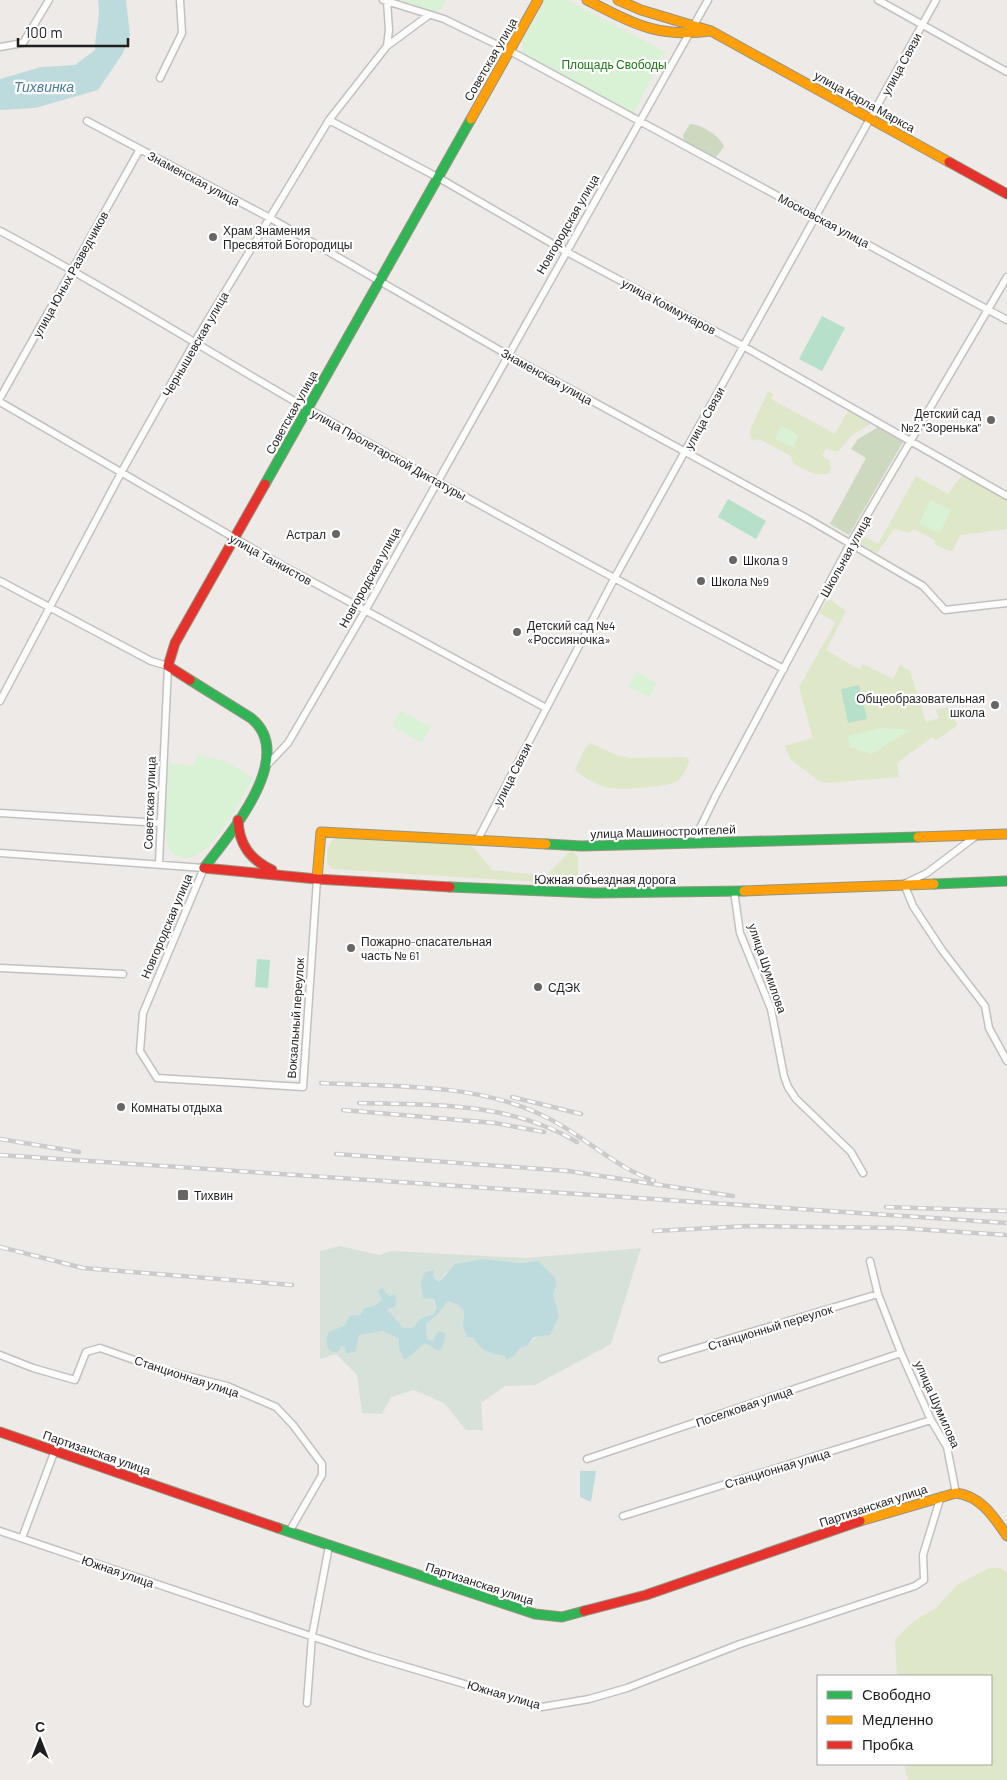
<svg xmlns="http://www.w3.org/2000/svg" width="1007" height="1780" font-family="Barlow,sans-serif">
  <rect width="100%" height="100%" fill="#edeae7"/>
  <path fill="#dee7c8" d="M 768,391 L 774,394 L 771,399 L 835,434 L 849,409 L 871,421 L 871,424 L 852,435 L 838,452 L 826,448 L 822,456 L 830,461 L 831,469 L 828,474 L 814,474 L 793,463 L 791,456 L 759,439 L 754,441 L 751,438 L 750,430 Z
    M 962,475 L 1007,500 L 1007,529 L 960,535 L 953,550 L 950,551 L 935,545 L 935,540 L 914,529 L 910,533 L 894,529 L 877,553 L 858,542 L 861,535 L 878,544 L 916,476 L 948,494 Z
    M 831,600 L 846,611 L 826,650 L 860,670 L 863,664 L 893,679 L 900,665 L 910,671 L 926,722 L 939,718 L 936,710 L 946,707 L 952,710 L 957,726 L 936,740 L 932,737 L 897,763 L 899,777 L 826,783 L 818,780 L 790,759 L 785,746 L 813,738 L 799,687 L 836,622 L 819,613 L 826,602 Z
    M 590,743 L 616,755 L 629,758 L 685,757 L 689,759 C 689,766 682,779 675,782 C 667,787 620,790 610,788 C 598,786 584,778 575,770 L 585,748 Z
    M 340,837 L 467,843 L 474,848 L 492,870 L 541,875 L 547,874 L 572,850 L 578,857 L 578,878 L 570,884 L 332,869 L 327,863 C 328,850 326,841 340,837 Z
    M 989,1568 L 1000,1568 L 1007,1573 L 1007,1780 L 908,1780 L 904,1764 L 991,1764 L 991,1676 L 897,1676 L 895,1639 L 914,1621 L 936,1608 L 957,1585 Z"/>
  <path fill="#ccd9be" d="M 690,124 C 701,124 722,137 724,147 L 716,157 L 706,154 L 684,141 L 683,135 Z
    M 880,426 L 902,439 L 903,442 L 849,535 L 830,524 L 866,458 L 851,449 L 858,439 Z"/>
  <path fill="#d6e2d9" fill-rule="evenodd" d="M 340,1246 L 379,1255 L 391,1251 L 527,1258 L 641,1248 L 611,1344 L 535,1385 L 505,1386 L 481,1403 L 483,1430 L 466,1430 L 444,1403 L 414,1390 L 391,1397 L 382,1414 L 362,1413 L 357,1375 L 336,1354 L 320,1359 L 320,1251 ZM 483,1259 L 521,1263 L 538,1261 L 556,1286 L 553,1294 L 559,1316 L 527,1346 L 520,1348 L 514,1356 L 506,1359 L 505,1356 L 487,1352 L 463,1327 L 464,1312 L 458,1305 L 448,1301 L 438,1314 L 426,1324 L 427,1339 L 432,1341 L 399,1349 L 399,1339 L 383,1331 L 359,1335 L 356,1351 L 341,1346 L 364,1308 L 375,1306 L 382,1300 L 378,1291 L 389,1296 L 396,1294 L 386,1309 L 403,1328 L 415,1327 L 421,1318 L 434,1314 C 438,1300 429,1292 421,1282 L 425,1272 L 433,1270 L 433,1277 L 439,1282 L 445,1273 Z"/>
  <path fill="#d9f1d4" d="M 394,0 L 446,0 L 439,11 L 436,12 Z
    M 546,0 L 567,0 L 665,52 L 633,114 L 523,53 L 522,41 Z
    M 781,426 L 799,435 L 793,447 L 775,439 Z
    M 930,500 L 951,510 L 940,533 L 919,524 Z
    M 636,672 L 657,683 L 650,697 L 628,687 Z
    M 401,711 L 430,727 L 422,743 L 392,726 Z
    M 881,728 L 910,730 L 872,754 L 850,747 L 848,736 Z
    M 197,754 L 225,761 L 253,778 C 240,800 212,861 183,858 C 174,856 169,852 167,844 C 162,824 167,784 167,763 L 194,766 Z"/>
  <path fill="#b6e0c8" d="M 822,316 L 845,328 L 822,371 L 799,359 Z
    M 728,499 L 766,521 L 756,539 L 718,517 Z
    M 859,685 L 867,719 L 848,723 L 841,689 Z
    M 257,959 L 270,960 L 268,988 L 255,987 Z"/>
  <path fill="#bddbdd" d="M 98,0 L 126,0 L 130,35 L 123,53 L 98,90 L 35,108 L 0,110 L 0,79 L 41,67 L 75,65 L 95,50 C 95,33 101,17 98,0 Z
    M 483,1259 L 521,1263 L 538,1261 L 555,1278 L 556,1286 L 553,1294 L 559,1316 L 550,1335 L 534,1337 L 527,1346 L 520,1348 L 514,1356 L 506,1360 L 505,1356 C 490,1353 481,1352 474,1338 L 467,1337 L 463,1327 L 464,1312 L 458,1305 L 448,1301 L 438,1314 L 426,1324 L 427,1339 L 432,1341 L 439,1331 L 446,1334 L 442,1348 L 438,1351 L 425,1343 L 405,1360 L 399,1349 L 399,1339 L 383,1331 L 359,1335 L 356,1351 L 346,1354 L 345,1347 L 341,1346 L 338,1352 L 332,1352 C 325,1346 326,1340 329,1332 L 344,1326 L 350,1316 L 360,1315 L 364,1308 L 374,1306 L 382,1300 L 378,1291 L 382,1288 L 389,1296 L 396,1294 L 395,1307 L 387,1309 L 403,1328 L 414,1327 L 421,1318 L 434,1314 L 436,1307 L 434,1299 L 423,1298 L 421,1281 L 425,1272 L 434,1270 L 433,1277 L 439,1282 L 455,1264 Z
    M 580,1471 L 596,1471 L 591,1502 L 580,1497 Z"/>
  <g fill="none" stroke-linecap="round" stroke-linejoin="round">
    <defs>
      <path id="street" d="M 383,0 L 444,19 L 510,51 L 1007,320
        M 878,0 L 1007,72
        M 387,1 L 389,30 L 387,46
        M 0,47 L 23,43 L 49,0
        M 160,78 L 182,33 L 180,0
        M 329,120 L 439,178 L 565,251 L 743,346 L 1007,496
        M 87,121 L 270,218 L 508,355 L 808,519 L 923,586 L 945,610 L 1007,603
        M 0,231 C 103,285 200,347 301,405 C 460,495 622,583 784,669
        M 0,398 L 140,149
        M 0,402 L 274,561 L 546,708
        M 0,581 L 151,661 L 168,666 L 159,863
        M 0,701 L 122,471 L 194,343 L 329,120 L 387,46 L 429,15
        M 268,764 L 288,743 L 365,611 L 708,0
        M 0,813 L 160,823
        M 976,836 L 927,873 L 904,884 L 913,906 L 942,950 L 985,1006 L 989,1028 L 1007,1061
        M 478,839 L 614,579 L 936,0
        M 697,842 L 700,828 L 715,797 L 850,544 L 1007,277
        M 0,853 L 204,868 L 143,1013 L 140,1051 L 157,1078 L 303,1087 L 317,879
        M 734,891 L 740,933 L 771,1009 L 784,1076 L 788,1087 L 796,1099 L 851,1152 L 863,1173
        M 0,968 L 123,974
        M 870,1261 L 878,1294 L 901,1353 L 931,1420 L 947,1447 L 956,1493
        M 0,1355 L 33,1368 L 75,1380 L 86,1352 L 100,1348 L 160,1369 L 227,1386 L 276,1407 L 293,1425 L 322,1464 L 322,1475 L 289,1532
        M 662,1359 L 878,1294
        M 587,1459 L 901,1353
        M 623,1516 L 931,1420
        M 0,1531 L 370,1656 L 542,1707 L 589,1699 L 627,1688 L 740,1644 L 915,1586 L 924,1580 L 923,1555 L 941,1496
        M 22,1538 L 55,1450
        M 307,1703 L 312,1636 L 329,1546"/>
      <path id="fast" d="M 265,484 L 471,119
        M 190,680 L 251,718 C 298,756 229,835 204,868
        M 546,844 L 582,846 L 918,837
        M 934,884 L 1007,881
        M 450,887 L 594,893 L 744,891
        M 278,1528 L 535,1614 L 562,1617 L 584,1611"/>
      <path id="slow" d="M 587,0 C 634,24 657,38 711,31
        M 618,0 L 641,10 L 711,31 L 949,162
        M 471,119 L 538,0
        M 918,837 L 1007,834
        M 317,879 L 321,832 L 546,844
        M 744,891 L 934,884
        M 860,1521 L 956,1493 C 981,1496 994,1517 1007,1536"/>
      <path id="jam" d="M 949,162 L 1007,194
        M 190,680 L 168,666 L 175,643 L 265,484
        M 238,820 C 239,845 250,859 272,870
        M 204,868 L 317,879 L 450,887
        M 0,1432 L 278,1528
        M 584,1611 L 646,1595 L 860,1521"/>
    </defs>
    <use href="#street" stroke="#c3c1c0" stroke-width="9"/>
    <use href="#fast" stroke="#969480" stroke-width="11"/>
    <use href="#slow" stroke="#969480" stroke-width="11"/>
    <use href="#jam" stroke="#969480" stroke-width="11"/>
    <use href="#street" stroke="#fcfcfb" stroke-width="6"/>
    <use href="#fast" stroke="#30b455" stroke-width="9"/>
    <use href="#slow" stroke="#ff9f0a" stroke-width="9"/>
    <use href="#jam" stroke="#e5322d" stroke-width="9"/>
    <defs>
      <path id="rail" d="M 321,1083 C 392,1087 469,1083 535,1112 C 568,1126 593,1148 623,1166 C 632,1172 643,1176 654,1181
        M 512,1097 L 581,1114
        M 359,1103 C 433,1105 511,1102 577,1142
        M 343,1110 L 495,1123 L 544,1132
        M 0,1139 L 79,1152
        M 336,1154 L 568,1171 L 733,1196
        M 0,1155 L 1007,1223
        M 886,1207 L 1007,1211
        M 899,1228 L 1007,1235
        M 654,1231 L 749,1226 L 905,1228
        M 0,1247 L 83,1268 L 292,1285"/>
    </defs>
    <use href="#rail" stroke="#cbcbca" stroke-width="4.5"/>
    <use href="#rail" stroke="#fff" stroke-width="2.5" stroke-dasharray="8" stroke-linecap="butt"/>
  </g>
  <g fill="#676665" stroke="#fff" stroke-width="2">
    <circle cx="213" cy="237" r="5"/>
    <circle cx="991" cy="420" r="5"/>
    <circle cx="336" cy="534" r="5"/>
    <circle cx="733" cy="560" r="5"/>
    <circle cx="701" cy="581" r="5"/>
    <circle cx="517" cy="632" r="5"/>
    <circle cx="995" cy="705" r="5"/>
    <circle cx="351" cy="948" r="5"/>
    <circle cx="538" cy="987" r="5"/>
    <circle cx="121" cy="1107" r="5"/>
    <rect x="177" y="1189" width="12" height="12" rx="2.5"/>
  </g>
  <g text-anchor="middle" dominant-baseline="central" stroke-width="4.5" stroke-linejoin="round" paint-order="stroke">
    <g font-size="12" fill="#1f1f1f" stroke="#fff">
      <text transform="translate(490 59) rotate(-60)">Советская улица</text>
      <text transform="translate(901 64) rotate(-61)">улица Связи</text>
      <text transform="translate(865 101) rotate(29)">улица Карла Маркса</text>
      <text transform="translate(194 178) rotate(28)">Знаменская улица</text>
      <text transform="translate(824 220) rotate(28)">Московская улица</text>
      <text transform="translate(567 224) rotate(-60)">Новгородская улица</text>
      <text transform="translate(70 274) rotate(-61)">улица Юных Разведчиков</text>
      <text transform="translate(669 306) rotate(28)">улица Коммунаров</text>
      <text transform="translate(195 344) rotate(-60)">Чернышевская улица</text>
      <text transform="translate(547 376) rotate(29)">Знаменская улица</text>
      <text transform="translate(291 412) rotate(-61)">Советская улица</text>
      <text transform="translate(704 418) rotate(-61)">улица Связи</text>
      <text transform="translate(389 454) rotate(29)">улица Пролетарской Диктатуры</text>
      <text transform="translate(845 556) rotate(-61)">Школьная улица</text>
      <text transform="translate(271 559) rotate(29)">улица Танкистов</text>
      <text transform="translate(369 577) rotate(-61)">Новгородская улица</text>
      <text transform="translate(512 774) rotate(-63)">улица Связи</text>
      <text transform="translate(149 803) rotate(-88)">Советская улица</text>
      <text transform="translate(663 831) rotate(-2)">улица Машиностроителей</text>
      <text x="605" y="879">Южная объездная дорога</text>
      <text transform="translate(166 926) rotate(-67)">Новгородская улица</text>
      <text transform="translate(768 968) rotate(71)">улица Шумилова</text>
      <text transform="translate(295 1018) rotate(-86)">Вокзальный переулок</text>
      <text transform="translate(770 1327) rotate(-17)">Станционный переулок</text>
      <text transform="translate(187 1376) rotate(18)">Станционная улица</text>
      <text transform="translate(938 1404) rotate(66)">улица Шумилова</text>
      <text transform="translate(744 1406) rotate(-19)">Поселковая улица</text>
      <text transform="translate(97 1452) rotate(19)">Партизанская улица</text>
      <text transform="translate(777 1468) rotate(-17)">Станционная улица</text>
      <text transform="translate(873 1505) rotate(-18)">Партизанская улица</text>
      <text transform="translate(118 1571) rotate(19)">Южная улица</text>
      <text transform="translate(480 1583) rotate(18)">Партизанская улица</text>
      <text transform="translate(504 1694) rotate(16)">Южная улица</text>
    </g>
    <g font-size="12" fill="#187613" stroke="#fff">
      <text x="614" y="64">Площадь Свободы</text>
    </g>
    <g font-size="12" fill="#1f1f1f" stroke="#fff" text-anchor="start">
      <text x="223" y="230">Храм Знамения<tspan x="223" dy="14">Пресвятой Богородицы</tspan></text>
      <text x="981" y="413" text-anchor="end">Детский сад<tspan x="981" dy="14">№2 "Зоренька"</tspan></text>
      <text x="326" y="534" text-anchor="end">Астрал</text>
      <text x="743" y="560">Школа 9</text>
      <text x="711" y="581">Школа №9</text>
      <text x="527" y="625">Детский сад №4<tspan x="527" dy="14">«Россияночка»</tspan></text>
      <text x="985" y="698" text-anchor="end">Общеобразовательная<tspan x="985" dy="14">школа</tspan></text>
      <text x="361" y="941">Пожарно-спасательная<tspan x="361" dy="14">часть № 61</tspan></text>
      <text x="548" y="987">СДЭК</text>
      <text x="131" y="1107">Комнаты отдыха</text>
      <text x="194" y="1195">Тихвин</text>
    </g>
    <g font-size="14" font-style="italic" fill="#4b7c99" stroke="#fff">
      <text x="44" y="86">Тихвинка</text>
    </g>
  </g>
  <rect x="817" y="1675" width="175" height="90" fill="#ffffff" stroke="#a5a5a5"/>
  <rect x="827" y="1691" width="25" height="8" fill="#30b455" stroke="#a5a5a5"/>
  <text x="862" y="1700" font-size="15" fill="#1f1f1f">Свободно</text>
  <rect x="827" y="1716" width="25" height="8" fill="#ff9f0a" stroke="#a5a5a5"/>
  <text x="862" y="1725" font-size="15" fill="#1f1f1f">Медленно</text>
  <rect x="827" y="1741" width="25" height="8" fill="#e5322d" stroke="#a5a5a5"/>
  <text x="862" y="1750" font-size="15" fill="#1f1f1f">Пробка</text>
  <g transform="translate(40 1740)" stroke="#ffffff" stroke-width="4" paint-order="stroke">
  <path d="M0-4L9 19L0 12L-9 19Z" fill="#1f1f1f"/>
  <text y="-8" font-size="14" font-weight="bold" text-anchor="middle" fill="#1f1f1f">С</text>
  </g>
  <path d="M18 38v8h110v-8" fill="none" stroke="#1f1f1f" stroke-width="2.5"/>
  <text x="25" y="38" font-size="15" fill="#1f1f1f" stroke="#ffffff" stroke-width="4" paint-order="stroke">100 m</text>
</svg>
